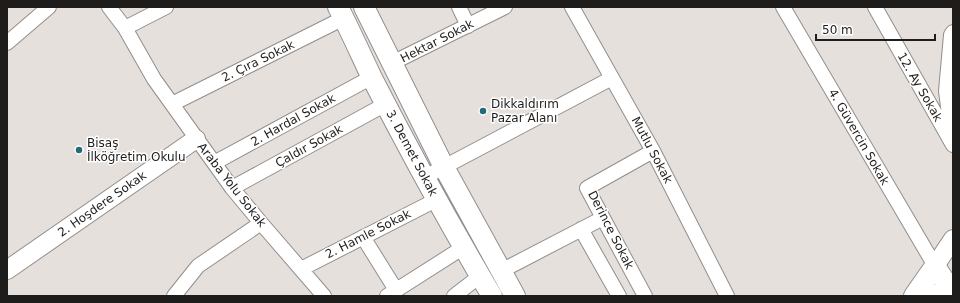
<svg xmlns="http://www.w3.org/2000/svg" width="960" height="303" font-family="'DejaVu Sans',sans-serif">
  <rect width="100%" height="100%" fill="#e5e0dc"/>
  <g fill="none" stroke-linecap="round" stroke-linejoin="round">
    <defs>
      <path id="minor" d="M 109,7 L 125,28 L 154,79 L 232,188 L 261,223 L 324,296
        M 459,7 L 468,26
        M 572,7 L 653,151 L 727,296
        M 783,7 L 935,266
        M 875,7 L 953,145
        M 125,28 L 166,7
        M 7,43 L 49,7
        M 392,63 L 505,7
        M 172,104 L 344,18
        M 952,138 L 946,91 L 951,35 L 953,32
        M 214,163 L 372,77
        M 425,177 L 612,78
        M 232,188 L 386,104
        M 581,229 L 619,296
        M 363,237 L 396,290
        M 301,269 L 436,200
        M 501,271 L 603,218
        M 174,296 L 198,266 L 261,223
        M 387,296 L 464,247
        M 454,296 L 480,276
        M 645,296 L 603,218 L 587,188 L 653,151"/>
      <path id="tertiary" d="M 935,266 L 953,239
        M 7,270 L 196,139"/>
      <path id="secondary" d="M 338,7 C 350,30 361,55 372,78 C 410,152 450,225 492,296
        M 364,7 L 444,167 L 515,296
        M 919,289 L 937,296
        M 914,296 L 935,266 L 953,293"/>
    </defs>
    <use href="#minor" stroke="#938e8b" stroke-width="16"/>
    <use href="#tertiary" stroke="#938e8b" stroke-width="20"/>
    <use href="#secondary" stroke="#938e8b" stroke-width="22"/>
    <use href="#minor" stroke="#fff" stroke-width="14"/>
    <use href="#tertiary" stroke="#fff" stroke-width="18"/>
    <use href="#secondary" stroke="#fff" stroke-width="20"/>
  </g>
  <g fill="#256a7a" stroke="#fff" stroke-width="1.5">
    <circle cx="483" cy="111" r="4"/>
    <circle cx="79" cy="150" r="4"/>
  </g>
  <g text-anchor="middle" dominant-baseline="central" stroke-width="3" stroke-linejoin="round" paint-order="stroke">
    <g font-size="12" fill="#1f1d1c" stroke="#fff">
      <text transform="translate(437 41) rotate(-27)">Hektar Sokak</text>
      <text transform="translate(258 61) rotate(-26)">2. Çıra Sokak</text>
      <text transform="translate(920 87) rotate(60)">12. Ay Sokak</text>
      <text transform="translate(293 120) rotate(-29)">2. Hardal Sokak</text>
      <text transform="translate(859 137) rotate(60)">4. Güvercin Sokak</text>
      <text transform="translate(309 146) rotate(-29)">Çaldır Sokak</text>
      <text transform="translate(652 150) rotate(62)">Mutlu Sokak</text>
      <text transform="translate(412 153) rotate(62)">3. Demet Sokak</text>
      <text transform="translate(232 185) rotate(52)">Araba Yolu Sokak</text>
      <text transform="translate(102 204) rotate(-35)">2. Hoşdere Sokak</text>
      <text transform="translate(611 230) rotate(63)">Derince Sokak</text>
      <text transform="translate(368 234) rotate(-27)">2. Hamle Sokak</text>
    </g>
    <g font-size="12" fill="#1f1d1c" stroke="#fff" text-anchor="start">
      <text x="491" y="104">Dikkaldırım<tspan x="491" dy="14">Pazar Alanı</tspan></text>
      <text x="87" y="143">Bisaş<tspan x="87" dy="14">İlköğretim Okulu</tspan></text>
    </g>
  </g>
  <rect width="960" height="303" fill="none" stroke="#1f1d1c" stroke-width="16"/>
  <path d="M816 34v6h119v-6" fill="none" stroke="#1f1d1c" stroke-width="2"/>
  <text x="822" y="34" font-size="12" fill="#1f1d1c" stroke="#ffffff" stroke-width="3" paint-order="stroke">50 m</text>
</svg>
